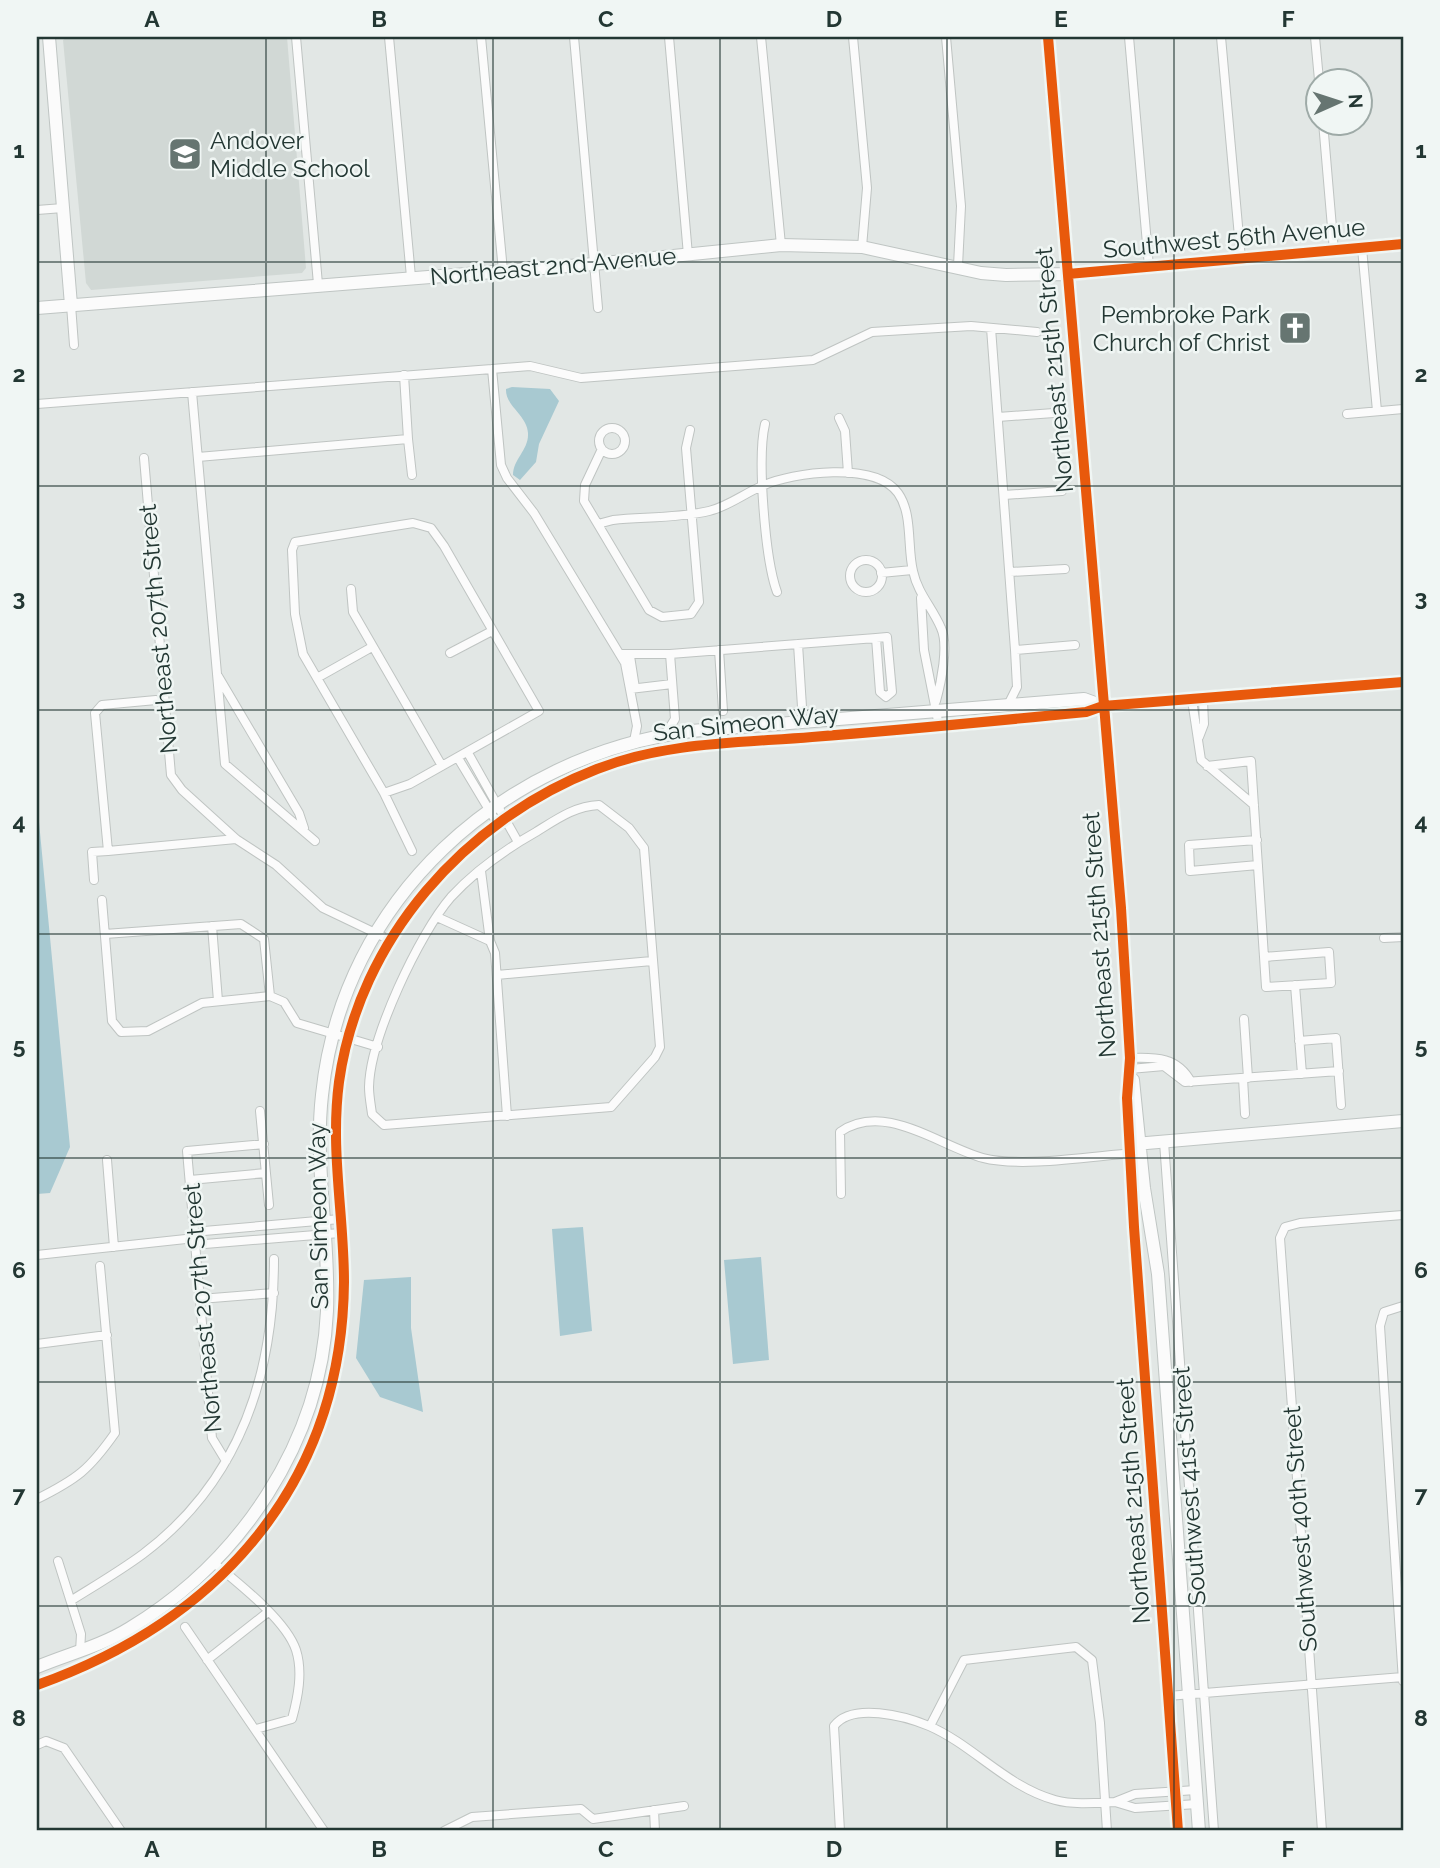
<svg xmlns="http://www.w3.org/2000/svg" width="1440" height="1868" font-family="Raleway,sans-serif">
  <rect width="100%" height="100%" fill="#e2e7e5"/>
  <path fill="#d1d8d5" d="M 68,37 L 287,37 L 306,268 L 302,273 L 91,290 L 86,283 L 63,40 Z"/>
  <path fill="#a8c9d1" d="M 512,387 L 550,389 L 559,401 L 539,444 L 536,462 L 520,480 L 513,475 C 513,459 529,450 528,433 C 527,415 505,406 506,389 Z
    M 37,801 L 70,1147 L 50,1193 L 37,1194 Z
    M 583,1227 L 592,1331 L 560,1336 L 552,1229 Z
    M 761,1257 L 769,1360 L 733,1364 L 724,1260 Z
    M 411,1277 L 411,1328 L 423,1412 L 380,1397 L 356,1358 L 364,1280 Z"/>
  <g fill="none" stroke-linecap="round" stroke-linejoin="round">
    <defs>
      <path id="street" d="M 296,37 L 318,284
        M 389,37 L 411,277
        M 481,37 L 503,271
        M 574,37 L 598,308
        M 669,37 L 688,255
        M 761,37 L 781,245
        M 853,37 L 867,188 L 862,247
        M 946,37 L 961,206 L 958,266
        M 1129,37 L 1149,267
        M 1221,37 L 1241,259
        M 1315,37 L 1319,80
        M 1323,122 L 1334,251
        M 37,210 L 63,208
        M 1362,248 L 1377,411
        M 71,305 L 74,345
        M 991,328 L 1015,650 L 1075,645
        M 492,369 L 530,366 L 581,378 L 813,360 L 872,332 L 971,326 L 1037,332
        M 192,392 L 225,764 L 315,841
        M 37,404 L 492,369 L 501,465 L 507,478 L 534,513 L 625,663 L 637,726 L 634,741
        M 1347,414 L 1403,409
        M 998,417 L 1054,413
        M 839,418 L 845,431 L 848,473
        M 765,424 C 757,458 765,559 777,592
        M599 441a13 13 0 1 1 26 0a13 13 0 1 1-26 0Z
        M 408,439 L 412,475
        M 602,449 L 585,485 L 584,501 L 649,610 L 662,617 L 691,614 L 699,602 L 686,448 L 690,430
        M 198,457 L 408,439 L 404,375
        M 144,458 L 171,775 L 182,790 L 236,839 L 276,865 L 323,908 L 390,940
        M 1004,495 L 1062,491
        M 598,524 L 613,520 C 644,517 679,518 709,511 C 727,507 745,493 762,486 C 793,472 875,461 898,493 C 913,514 907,547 913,571 C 918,594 932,607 941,628 C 949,645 941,683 936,701
        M850 576a16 16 0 1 1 32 0a16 16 0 1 1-32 0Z
        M 1010,572 L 1065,569
        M 881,573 L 912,570
        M 351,589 L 353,612 L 442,766
        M 921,598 L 924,650 L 939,726
        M 798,644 L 802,707
        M 719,650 L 723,711
        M 450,653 L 492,631
        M 620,654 L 670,654 L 876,638 L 887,637 L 892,692 L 886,697 L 880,692 L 876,638
        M 630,656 L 635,688
        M 218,676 L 299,813 L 304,828
        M 317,678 L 372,647
        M 630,689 L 672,684
        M 1192,700 L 1201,760 L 1254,805
        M 165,705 L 156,700 L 102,705 L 95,713 L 108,851 L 236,839
        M 1008,705 L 1017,687 L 1015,650
        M 1199,737 L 1204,724 L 1203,700
        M 663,738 L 675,719 L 670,654
        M 468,753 L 518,842
        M 458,758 L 497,823 L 503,824
        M 1207,766 L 1251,761 L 1266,987 L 1331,983 L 1329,952 L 1264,957
        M 384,793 L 410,784 L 539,711 L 444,546 L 431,528 L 413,523 L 295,542 L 292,550 L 295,614 L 303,654 L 384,793 L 412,851
        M 599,805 L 629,828 L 644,848 L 660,1047 L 655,1057 L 611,1107 L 384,1125 L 372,1114 C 371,1106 369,1096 369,1087 C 370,1038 419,934 451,897 C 475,871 506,849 536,832 C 557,819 575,806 599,805 Z
        M 1257,840 L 1189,845 L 1190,871 L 1258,865
        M 481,871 L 490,941 L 495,953 L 507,1116
        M 94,880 L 92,852 L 108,851
        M 102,900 L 112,1021 L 121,1032 L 148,1031 L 202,1003 L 270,996 L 284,1002 L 297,1023 L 378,1047
        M 437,917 L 490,941
        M 212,926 L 218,1001
        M 105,934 L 241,924 L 264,939 L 270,996
        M 1384,938 L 1403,937
        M 497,975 L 652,961
        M 1295,985 L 1302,1074
        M 1244,1019 L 1248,1078
        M 1299,1041 L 1336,1038 L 1341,1105
        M 1130,1058 C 1156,1057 1178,1057 1191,1082
        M 1130,1069 L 1164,1066 L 1185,1082 L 1339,1071
        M 1243,1078 L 1245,1114
        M 260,1111 L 269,1205
        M 1164,1142 L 1214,1831
        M 107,1160 L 114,1247
        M 190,1180 L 266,1173
        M 841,1194 L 840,1132 C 885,1101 939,1146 983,1158 C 1021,1168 1093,1156 1134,1153
        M 195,1238 L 205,1244 L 340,1233
        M 37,1255 L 195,1238 L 204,1231 L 340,1219
        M 200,1299 L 274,1293
        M 1403,1306 L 1384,1312 L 1380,1326 L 1403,1681
        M 37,1344 L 107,1335
        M 226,1461 L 212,1438 L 187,1151 L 264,1144
        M 37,1499 C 77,1479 89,1470 115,1433 L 100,1266
        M 58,1561 L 81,1634 L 80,1652
        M 214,1563 C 238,1583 286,1620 296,1650 C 303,1672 298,1697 292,1719 L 256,1729
        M 72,1600 C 96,1585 120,1571 143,1554 C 240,1481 274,1376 274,1259
        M 185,1627 L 324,1831
        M 207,1660 L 268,1612
        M 1168,1696 L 1403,1677
        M 930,1726 L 964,1660 L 1076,1647 L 1092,1660 L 1100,1723 L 1107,1831
        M 37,1745 L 46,1741 L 64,1748 L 121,1831
        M 1196,1790 L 1135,1794 L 1115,1802 L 1135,1808 L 1197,1804
        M 654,1810 L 655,1831
        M 444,1831 L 472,1817 L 581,1809 L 593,1819 L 684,1806
        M 840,1831 L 834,1726 C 852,1702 905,1716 929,1726 C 973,1745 1007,1787 1055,1800 C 1073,1805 1096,1803 1115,1802
        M 1322,1831 L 1280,1238 L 1285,1227 L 1300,1223 L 1403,1215"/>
      <path id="secondary" d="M 49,37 L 71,305
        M 1048,37 L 1121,908 L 1130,1058 L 1127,1098 L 1134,1227 L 1178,1831
        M 37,308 L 594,264 L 781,245 L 862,247 L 981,273 L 1006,275 L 1068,274 L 1403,244
        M 1133,1080 L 1144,1188 L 1158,1274 L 1199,1831
        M 1135,1144 L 1403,1121
        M 37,1667 C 68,1654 101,1646 130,1628 C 241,1561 321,1442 327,1311 C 330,1238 314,1167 322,1095 C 342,899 502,756 691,731 L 1084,699 L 1103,706
        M 37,1685 C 220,1620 342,1483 344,1282 C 344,1215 330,1150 339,1082 C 359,939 465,820 597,769 C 665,742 740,743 812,737 C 903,730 995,721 1086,712 L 1103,706 L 1403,682"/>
    </defs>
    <use href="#street" stroke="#bfc4c2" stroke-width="10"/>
    <use href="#secondary" stroke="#bfc5c3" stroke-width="14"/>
    <use href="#street" stroke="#fbfbfb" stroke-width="8"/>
    <use href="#secondary" stroke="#fbfbfb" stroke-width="12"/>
    <defs>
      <path id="cycleway" d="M 1048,37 L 1121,908 L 1130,1058 L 1127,1098 L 1134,1227 L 1178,1831
        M 1068,274 L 1403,244
        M 37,1685 C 220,1620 342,1483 344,1282 C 344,1215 330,1150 339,1082 C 359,939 465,820 597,769 C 665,742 740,743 812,737 C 903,730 995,721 1086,712 L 1103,706 L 1403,682"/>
    </defs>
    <use href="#cycleway" stroke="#f0f6f4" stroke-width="15"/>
    <use href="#cycleway" stroke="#e8590c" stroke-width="10"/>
  </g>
  <path fill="none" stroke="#233733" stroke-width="2" stroke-opacity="0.55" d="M 266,37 L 266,1831M 493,37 L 493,1831M 720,37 L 720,1831M 947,37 L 947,1831M 1174,37 L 1174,1831M 37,262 L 1403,262M 37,486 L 1403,486M 37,710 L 1403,710M 37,934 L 1403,934M 37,1158 L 1403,1158M 37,1382 L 1403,1382M 37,1606 L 1403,1606"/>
  <defs>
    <symbol id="school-square" viewBox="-11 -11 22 22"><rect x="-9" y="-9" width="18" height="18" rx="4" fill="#667571" stroke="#f0f6f4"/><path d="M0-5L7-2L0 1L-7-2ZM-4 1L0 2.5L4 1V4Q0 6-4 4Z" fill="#fff"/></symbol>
    <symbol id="church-square" viewBox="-11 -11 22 22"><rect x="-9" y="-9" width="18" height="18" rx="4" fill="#667571" stroke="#f0f6f4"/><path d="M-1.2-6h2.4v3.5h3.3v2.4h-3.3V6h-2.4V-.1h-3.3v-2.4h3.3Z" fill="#fff"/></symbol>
  </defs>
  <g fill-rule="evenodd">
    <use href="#school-square" x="166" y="135" width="38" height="38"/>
    <use href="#church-square" x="1276" y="309" width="38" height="38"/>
  </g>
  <g text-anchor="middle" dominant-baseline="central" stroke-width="5" stroke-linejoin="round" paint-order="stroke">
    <g font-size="24" fill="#233733" stroke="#f0f6f4" text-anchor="start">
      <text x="210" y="140">Andover<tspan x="210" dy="28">Middle School</tspan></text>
      <text x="1270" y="314" text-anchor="end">Pembroke Park<tspan x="1270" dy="28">Church of Christ</tspan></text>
    </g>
    <g font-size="24" fill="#233733" stroke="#f0f6f4">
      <text transform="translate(1234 238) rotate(-5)">Southwest 56th Avenue</text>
      <text transform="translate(553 266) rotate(-5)">Northeast 2nd Avenue</text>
      <text transform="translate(1054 370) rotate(-95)">Northeast 215th Street</text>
      <text transform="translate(158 629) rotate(-95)">Northeast 207th Street</text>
      <text transform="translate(746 723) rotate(-6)">San Simeon Way</text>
      <text transform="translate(1099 935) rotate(-94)">Northeast 215th Street</text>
      <text transform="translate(318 1216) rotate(-91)">San Simeon Way</text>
      <text transform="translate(202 1308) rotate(-95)">Northeast 207th Street</text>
      <text transform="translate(1189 1486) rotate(-94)">Southwest 41st Street</text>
      <text transform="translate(1133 1501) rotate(-94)">Northeast 215th Street</text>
      <text transform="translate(1300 1529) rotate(-94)">Southwest 40th Street</text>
    </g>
  </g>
  <rect width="1440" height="1868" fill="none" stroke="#f0f6f4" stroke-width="77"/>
  <g transform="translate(1339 102) rotate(87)"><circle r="33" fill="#f0f6f4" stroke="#9eaaa7" stroke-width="2"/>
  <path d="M0-5L12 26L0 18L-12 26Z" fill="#667571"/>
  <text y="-10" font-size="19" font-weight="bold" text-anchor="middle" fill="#233733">N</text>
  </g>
  <rect x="38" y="38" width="1364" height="1791" fill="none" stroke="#233733" stroke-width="2.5"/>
  <g font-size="23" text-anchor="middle" font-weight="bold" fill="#233733">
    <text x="152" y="27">A</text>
    <text x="379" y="27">B</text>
    <text x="606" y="27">C</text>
    <text x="834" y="27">D</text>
    <text x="1061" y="27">E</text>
    <text x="1288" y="27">F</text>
    <text x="19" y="158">1</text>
    <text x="1421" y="158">1</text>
    <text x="19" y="382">2</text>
    <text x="1421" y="382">2</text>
    <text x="19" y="606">3</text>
    <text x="1421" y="606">3</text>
    <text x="19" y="830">4</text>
    <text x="1421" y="830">4</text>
    <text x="19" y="1054">5</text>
    <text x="1421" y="1054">5</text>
    <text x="19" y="1278">6</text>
    <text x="1421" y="1278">6</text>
    <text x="19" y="1502">7</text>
    <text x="1421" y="1502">7</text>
    <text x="19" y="1726">8</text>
    <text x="1421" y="1726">8</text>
    <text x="152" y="1857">A</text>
    <text x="379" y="1857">B</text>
    <text x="606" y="1857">C</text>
    <text x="834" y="1857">D</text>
    <text x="1061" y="1857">E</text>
    <text x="1288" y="1857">F</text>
  </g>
</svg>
